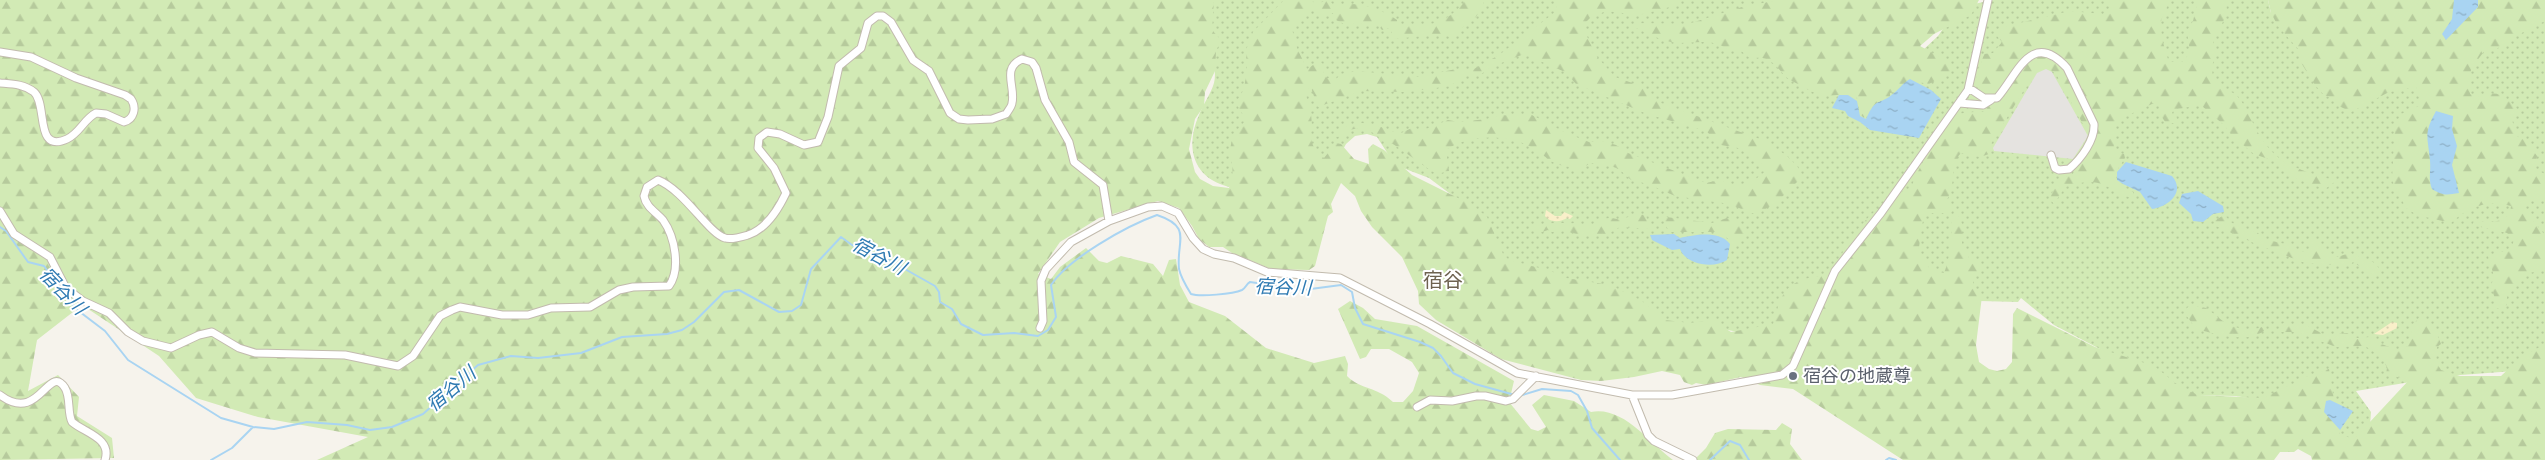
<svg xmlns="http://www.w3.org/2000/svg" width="2545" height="460" font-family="Figtree,'Noto Sans JP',sans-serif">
  <defs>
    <pattern id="grass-dots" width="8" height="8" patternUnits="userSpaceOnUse" patternTransform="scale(1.25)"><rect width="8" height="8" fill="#d2eab5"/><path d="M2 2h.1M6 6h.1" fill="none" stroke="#b6ca9c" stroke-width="1.8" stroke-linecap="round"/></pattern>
    <pattern id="forest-firs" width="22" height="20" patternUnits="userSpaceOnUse" patternTransform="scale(1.25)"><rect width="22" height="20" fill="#d2eab5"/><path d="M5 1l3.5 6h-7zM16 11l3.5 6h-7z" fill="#b6ca9c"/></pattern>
    <pattern id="sand-dots" width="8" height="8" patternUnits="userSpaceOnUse" patternTransform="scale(1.25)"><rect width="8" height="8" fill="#f9efc9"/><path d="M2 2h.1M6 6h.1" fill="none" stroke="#d7cead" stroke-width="1.8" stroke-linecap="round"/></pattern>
    <pattern id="water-ripples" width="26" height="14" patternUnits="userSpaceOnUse" patternTransform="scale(1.25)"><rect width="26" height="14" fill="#a9d4f2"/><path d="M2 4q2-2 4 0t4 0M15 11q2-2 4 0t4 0" fill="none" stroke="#8caec5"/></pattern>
  </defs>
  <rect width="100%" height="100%" fill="#f6f3ec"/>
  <path fill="url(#grass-dots)" d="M 1212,0 L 1844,0 L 1922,51 L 1938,36 L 1958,7 L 1994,0 L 2268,0 L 2271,13 L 2464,57 L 2545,12 L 2545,363 L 2528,370 L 2447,376 L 2356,391 L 2371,412 L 2370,426 L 2355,439 L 2332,437 L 2266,401 L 2236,396 L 2188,395 L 2054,325 L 2021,298 L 2018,302 L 1980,301 L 1754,335 L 1707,326 L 1676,326 L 1514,265 L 1504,259 L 1485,220 L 1429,178 L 1395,165 L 1377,137 L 1367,134 L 1355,136 L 1346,144 L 1336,162 L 1322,163 L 1307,136 L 1239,182 L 1229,187 C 1192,178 1185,146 1199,115 C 1203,104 1211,94 1214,83 C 1218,67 1208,47 1208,30 C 1207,21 1210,10 1212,0 Z"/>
  <path fill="url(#forest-firs)" d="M 0,0 L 1214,0 L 1212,30 L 1221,40 L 1216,51 L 1215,71 L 1205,92 L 1204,106 L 1195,119 L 1189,149 L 1195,172 L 1200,179 L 1213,186 L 1229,188 C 1241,159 1216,151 1246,120 L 1236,103 L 1244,89 L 1247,69 L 1246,50 L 1253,32 L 1284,0 L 1311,0 L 1316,4 L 1328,0 L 1335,6 C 1355,0 1381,8 1397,20 L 1397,24 C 1426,29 1447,24 1466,0 L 1493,0 L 1484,2 L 1476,17 C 1465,21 1461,32 1451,37 L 1439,34 L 1395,39 L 1390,36 L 1392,32 L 1390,28 L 1382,30 L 1377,24 L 1366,26 L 1358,22 L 1348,26 L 1336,20 L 1333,13 L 1324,16 L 1315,10 L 1305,13 L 1292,29 L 1297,48 L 1307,69 L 1319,61 L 1323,64 L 1324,74 L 1327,78 L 1336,79 L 1341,74 L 1357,71 L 1418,77 L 1456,69 L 1472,70 L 1499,55 L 1554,13 L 1559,0 L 1681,0 L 1670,7 L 1639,15 L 1606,11 L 1590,18 L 1582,26 L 1597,57 L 1615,77 L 1641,86 L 1661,103 L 1765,141 L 1787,156 L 1797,166 L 1803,176 L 1777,202 L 1759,213 L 1750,213 L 1730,204 L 1675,196 L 1648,184 L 1631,180 L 1619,169 L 1608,165 L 1591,163 L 1578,170 C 1572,166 1567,167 1560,165 C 1549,162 1541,152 1531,147 C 1507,134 1469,134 1446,150 L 1449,171 L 1437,174 C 1416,163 1377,126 1354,129 C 1348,130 1343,136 1336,137 C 1350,113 1379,125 1399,134 L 1414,127 L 1421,131 L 1448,120 L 1459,122 L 1487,119 L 1501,115 L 1520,116 L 1530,114 L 1566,133 L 1589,142 L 1602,141 L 1616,145 L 1628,153 L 1706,183 L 1720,180 L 1736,186 L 1757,178 L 1767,170 L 1758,160 L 1738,148 L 1721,145 L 1706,131 L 1647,114 L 1576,84 L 1565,72 L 1524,54 L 1491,67 L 1480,75 L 1463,76 L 1450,86 L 1407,92 L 1361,91 L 1318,107 L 1311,88 L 1305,90 C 1306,98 1310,106 1311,114 C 1314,136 1304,141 1324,158 L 1336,143 L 1341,144 L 1354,159 L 1369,164 L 1368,149 L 1373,144 L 1384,150 L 1412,175 L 1472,205 L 1487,217 L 1503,254 L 1509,260 L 1551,271 L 1566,278 L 1610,285 L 1642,301 L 1665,320 L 1690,323 L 1712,320 L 1731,332 L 1773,324 C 1776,316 1777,308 1780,301 C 1791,276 1814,277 1837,274 C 1836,245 1883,196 1911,188 C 1920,165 1936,135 1954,117 C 1961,111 1976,112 1985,112 L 1990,104 L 1977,87 L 1975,81 L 1984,54 L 1993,53 L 2002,42 L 1997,36 L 1999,28 L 2070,11 L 2103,14 L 2110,9 L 2106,0 L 2168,0 C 2168,10 2162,14 2161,22 C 2160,35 2165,50 2169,62 L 2182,62 L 2190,53 L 2187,31 L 2193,21 L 2198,0 L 2226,0 L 2227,14 L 2213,41 C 2217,56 2209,69 2214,79 C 2219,91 2229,88 2237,96 C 2246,106 2250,118 2256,129 C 2276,167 2299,169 2336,181 L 2325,189 L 2289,176 L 2284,168 L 2274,161 L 2254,154 L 2232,136 L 2225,126 L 2202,106 C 2192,105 2185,109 2174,109 L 2172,113 L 2177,118 L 2174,123 L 2166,123 L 2159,113 L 2161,106 L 2154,103 L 2114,122 L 2116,139 L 2114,146 L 2118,152 L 2124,154 L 2125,158 L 2114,175 L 2118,184 L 2133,192 L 2133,198 C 2121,196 2114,189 2104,185 C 2092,179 2076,183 2065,187 L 2054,204 L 2050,199 C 2053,187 2061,177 2073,174 C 2076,164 2087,152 2093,143 L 2055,72 L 2044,68 L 2035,72 L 1989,147 L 1989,154 L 1980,157 L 1961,153 C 1949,164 1957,187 1946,201 L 1952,211 L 1951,213 L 1924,213 L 1918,254 L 1931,270 L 1944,273 C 1950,259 1953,234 1951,220 L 1958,215 L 1962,224 L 1962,243 L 1970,260 L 1976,259 L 1980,262 L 1981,272 L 1973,276 L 1973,287 L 1982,296 L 1976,345 L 1979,362 L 1989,369 L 1997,371 L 2006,369 L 2012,362 L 2013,314 L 2017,308 L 2095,347 L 2154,366 L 2183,389 L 2199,395 L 2263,398 L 2310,375 L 2329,369 L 2340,436 L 2355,438 L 2409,380 L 2386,374 L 2387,368 L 2382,357 L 2365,346 L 2336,347 L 2297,332 L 2280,332 L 2278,330 L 2283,323 L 2291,326 L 2306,325 L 2325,335 L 2348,333 L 2357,338 L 2370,337 C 2376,346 2389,343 2395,352 L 2408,346 L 2413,324 L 2419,318 L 2426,319 L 2437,334 L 2441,344 L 2437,347 L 2436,362 L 2441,370 L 2460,376 L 2501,376 L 2520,358 L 2545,344 L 2545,460 L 2312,460 L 2311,456 L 2298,449 L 2294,452 L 2280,452 L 2274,460 L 1903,460 L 1793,389 L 1760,385 L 1741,377 L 1706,385 L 1696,383 L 1692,385 L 1684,382 L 1680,375 L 1662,371 L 1634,377 L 1601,381 L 1581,380 L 1501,359 L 1436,320 L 1419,304 L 1418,291 L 1402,257 L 1372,227 L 1361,211 L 1355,196 L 1341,183 L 1331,204 L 1333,212 L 1328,216 L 1315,266 L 1309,270 L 1271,269 L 1232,253 L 1223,247 L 1209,247 L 1199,239 L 1192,226 L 1179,208 L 1158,201 L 1099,218 L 1060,242 L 1038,274 L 1051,279 L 1060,267 L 1086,248 L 1099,261 L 1107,263 L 1121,256 L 1153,264 L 1163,276 L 1169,260 L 1176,259 L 1180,285 L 1189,302 L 1225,316 L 1266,348 L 1314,363 L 1345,356 L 1348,364 L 1347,376 C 1361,390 1376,386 1393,402 L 1403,402 L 1413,391 L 1419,373 L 1412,362 L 1389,349 L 1371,349 L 1366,357 L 1360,359 L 1338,309 L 1350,301 L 1363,308 L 1375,319 L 1417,326 L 1514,381 L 1509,402 L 1531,429 L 1538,431 L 1546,427 L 1532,405 L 1544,395 L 1574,401 L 1591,412 C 1624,406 1649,443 1673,460 L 317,460 L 368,437 L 258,417 L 196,398 L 159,356 L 82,305 L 37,340 L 28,391 L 58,375 L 79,397 L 77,416 L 112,438 L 114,458 L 0,460 Z
    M 1778,0 L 1979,0 L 1971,15 L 1934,34 L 1920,46 L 1949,62 L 1951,73 L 1929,84 C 1917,81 1910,83 1900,91 L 1890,93 L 1890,101 L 1867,111 L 1864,118 L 1861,115 L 1857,98 C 1844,91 1837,97 1824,95 C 1813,94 1802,86 1792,81 C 1780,76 1774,52 1751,59 L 1740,50 L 1728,50 C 1714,38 1695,43 1679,43 C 1665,43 1647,33 1634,27 L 1634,23 L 1688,24 L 1742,7 Z
    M 2268,0 L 2545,0 L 2545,21 L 2512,38 L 2494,51 L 2490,49 L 2485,50 L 2471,69 L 2470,94 L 2482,97 C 2497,88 2507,98 2517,109 L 2512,118 L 2515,135 L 2526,141 L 2537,156 L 2535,169 L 2545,174 L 2545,199 L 2527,201 L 2523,209 L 2545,235 L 2545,270 L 2529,273 L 2507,296 L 2507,305 L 2496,309 L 2494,304 L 2495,299 L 2491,286 L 2494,276 L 2488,256 L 2511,249 L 2514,240 L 2507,233 L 2472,225 L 2475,220 C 2489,223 2498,224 2510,214 L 2511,206 C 2489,199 2467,207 2451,223 L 2417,215 L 2406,208 L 2392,180 L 2395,126 L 2401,114 L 2421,105 L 2416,87 L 2389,92 L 2351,112 L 2339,106 L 2332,98 L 2324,95 L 2315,85 L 2300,61 L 2299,50 L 2278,26 L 2271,13 Z
    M 1636,214 L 1645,215 L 1649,222 L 1649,229 L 1620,227 L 1604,236 L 1580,235 L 1565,231 L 1552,232 L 1548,230 L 1542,232 L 1532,227 C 1539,221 1580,223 1592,225 C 1598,219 1611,216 1620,220 Z
    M 2224,215 L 2232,223 L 2258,233 L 2264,239 L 2289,245 L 2306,253 L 2311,249 L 2307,244 L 2312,238 L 2326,253 L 2337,257 L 2350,253 L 2373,262 L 2380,269 L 2381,275 L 2375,276 L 2353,262 L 2349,266 L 2305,263 L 2256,244 L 2214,225 L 2214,221 Z
    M 1666,217 L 1712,223 L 1727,218 L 1733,219 L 1746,230 L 1733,251 L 1730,240 L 1718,232 L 1669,232 L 1664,221 Z
    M 2196,306 L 2206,308 L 2228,325 L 2249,331 L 2262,327 L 2266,329 C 2250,345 2216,334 2196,329 L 2184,312 L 2188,307 Z
    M 1782,423 L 1792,429 L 1790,444 L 1802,460 L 1694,460 L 1706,448 L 1715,433 L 1728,429 L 1776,430 Z"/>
  <path fill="url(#sand-dots)" d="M 1546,210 L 1555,216 L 1561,216 L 1564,212 L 1573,216 L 1570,219 L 1567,218 C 1561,222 1550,223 1545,216 Z
    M 2392,322 L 2397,323 L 2397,328 L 2383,335 L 2374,334 Z"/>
  <path fill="#e5e3e0" d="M 2046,69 L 2052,72 L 2088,136 L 2073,159 L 1994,151 L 1993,148 L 2037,73 Z"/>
  <path fill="url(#water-ripples)" d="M 2454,0 L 2478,0 L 2478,7 L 2446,40 L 2442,34 L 2452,19 Z
    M 1910,79 L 1931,90 L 1941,99 L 1919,138 L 1870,130 L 1860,122 L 1848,116 L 1845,111 L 1832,108 L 1839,95 L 1848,95 L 1857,101 L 1860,116 L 1866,119 C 1877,95 1878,107 1894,93 C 1900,88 1903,83 1910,79 Z
    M 2436,111 L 2453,116 L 2452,129 L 2457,146 L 2452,165 L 2459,193 C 2447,195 2443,196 2432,189 C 2428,179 2431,172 2430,161 C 2428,136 2423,135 2436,111 Z
    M 2126,162 L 2172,176 C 2186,192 2168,207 2152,209 L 2140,192 L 2123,184 L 2117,180 L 2117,172 Z
    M 2198,191 L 2223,206 L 2224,212 L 2213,214 L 2203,222 L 2193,221 L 2191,214 L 2179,203 L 2182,194 Z
    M 1674,234 L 1680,238 C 1694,235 1719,230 1730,244 L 1727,260 C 1714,269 1686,265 1680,249 L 1672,250 L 1652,240 L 1650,235 Z
    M 2330,400 L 2353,411 L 2340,430 L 2324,412 L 2326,401 Z"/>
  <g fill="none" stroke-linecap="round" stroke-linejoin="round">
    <path stroke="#a9d4f2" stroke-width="2" d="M 0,227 L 6,231 L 28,262 L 44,266 L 76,309 L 105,331 L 128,360 L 221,418 L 253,427 L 274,429 L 307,422 L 347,425 L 370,430 L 392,427 L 423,414 L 478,365 L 511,356 L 538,358 L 581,353 L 622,337 L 667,334 L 682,330 L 694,322 L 724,292 L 739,290 L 779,312 L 792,311 L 801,305 L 811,269 L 841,237 L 852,245 L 887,259 L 935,286 L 939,292 L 940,302 L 952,309 L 961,324 L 983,335 L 1014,333 L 1038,336 L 1048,330 L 1056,317 L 1051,285 C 1068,259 1126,226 1157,215 C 1193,227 1176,241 1179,269 C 1181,278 1186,286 1191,294 C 1200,297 1233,294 1242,290 C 1246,288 1246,284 1250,282 L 1303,290 L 1341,285 L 1352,292 L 1355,308 L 1363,324 L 1420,342 L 1433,348 L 1441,356 L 1453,373 L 1475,384 L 1515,395
      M 1519,396 L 1542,389 L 1571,391 L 1578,395 L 1587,411 L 1592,428 L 1620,460
      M 211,460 L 232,448 L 252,428
      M 1710,460 L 1730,441 L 1740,445 L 1749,460
      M 1886,460 L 1889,458 L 1896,460"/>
    <defs>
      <path id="minor" d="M 0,52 L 31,57 L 76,78 L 125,95 L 131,99 C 137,108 134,119 124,122 L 106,114 L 96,113 C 84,119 80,133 67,139 C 34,154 48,104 34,92 C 24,84 12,84 0,83
        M 1969,88 L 1984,98 L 1997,98 C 2017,76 2031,28 2067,68 L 2094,124 C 2095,140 2081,159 2069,169 L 2059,170 L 2055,168 L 2051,155
        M 1959,103 L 1983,105 L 1991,100
        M 0,211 L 14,234 L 50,257 L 66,288 L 83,301 L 109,313 L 128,332 L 143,341 L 171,348 L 199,335 L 212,332 L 239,348 L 255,353 L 345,355 L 398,366 L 413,356 L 440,316 L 452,310 L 460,307 L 502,315 L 528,315 L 551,308 L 590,307 L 619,290 L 633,287 L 669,286 C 681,269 675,237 663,220 C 656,212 646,207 644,196 L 647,187 L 658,180 C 684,190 709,234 725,238 C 732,240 741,237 748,235 C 766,229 778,210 786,193 L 774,168 L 758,148 L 759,138 L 767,132 L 780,134 L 804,145 L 818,142 L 828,117 L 839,66 L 861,48 L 868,23 L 877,16 L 883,16 L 891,22 L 913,60 L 929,71 L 950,113 L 959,119 L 968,120 L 992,119 L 1006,114 C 1008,111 1012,106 1012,103 C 1016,87 1001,68 1022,59 L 1032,62 L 1036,68 L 1045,100 L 1069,142 L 1074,162 L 1103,185 L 1109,221
        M 1040,328 L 1043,321 L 1041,281 L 1046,269 L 1071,242 L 1109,221 L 1148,207 L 1162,206 L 1178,213 L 1193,238 L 1203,249 L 1214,254 L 1234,258 L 1267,272 L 1340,278 L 1430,324 L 1517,373 L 1632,395 L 1672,395 L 1782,375 L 1793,366 L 1835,271 L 1881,213 L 1968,90 L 1988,0
        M 0,395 C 40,425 48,362 65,388 C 71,398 67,412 72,422 C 85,433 112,438 105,460
        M 1632,395 L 1648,435 L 1654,441 L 1693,460
        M 1417,407 L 1430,400 L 1452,401 L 1476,396 L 1485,396 L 1506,401 L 1513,399 L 1536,376"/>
    </defs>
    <use href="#minor" stroke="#c2bbae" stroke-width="9"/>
    <use href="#minor" stroke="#fff" stroke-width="7"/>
  </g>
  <circle fill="#6b7280" stroke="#fff" stroke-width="2" cx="1793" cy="376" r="5"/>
  <g text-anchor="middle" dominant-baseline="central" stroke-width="4" stroke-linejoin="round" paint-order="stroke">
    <g font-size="18" fill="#5b616d" stroke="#fff" text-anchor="start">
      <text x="1803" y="376">宿谷の地蔵尊</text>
    </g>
    <g font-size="19" font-style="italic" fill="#2e7ab2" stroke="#fff">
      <text transform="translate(879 256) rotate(28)">宿谷川</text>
      <text transform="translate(1283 287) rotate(2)">宿谷川</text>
      <text transform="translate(63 291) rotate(46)">宿谷川</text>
      <text transform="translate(451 389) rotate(-40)">宿谷川</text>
    </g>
    <g font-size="20" fill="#6e6250" stroke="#fff">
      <text x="1443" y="280">宿谷</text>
    </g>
  </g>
</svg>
